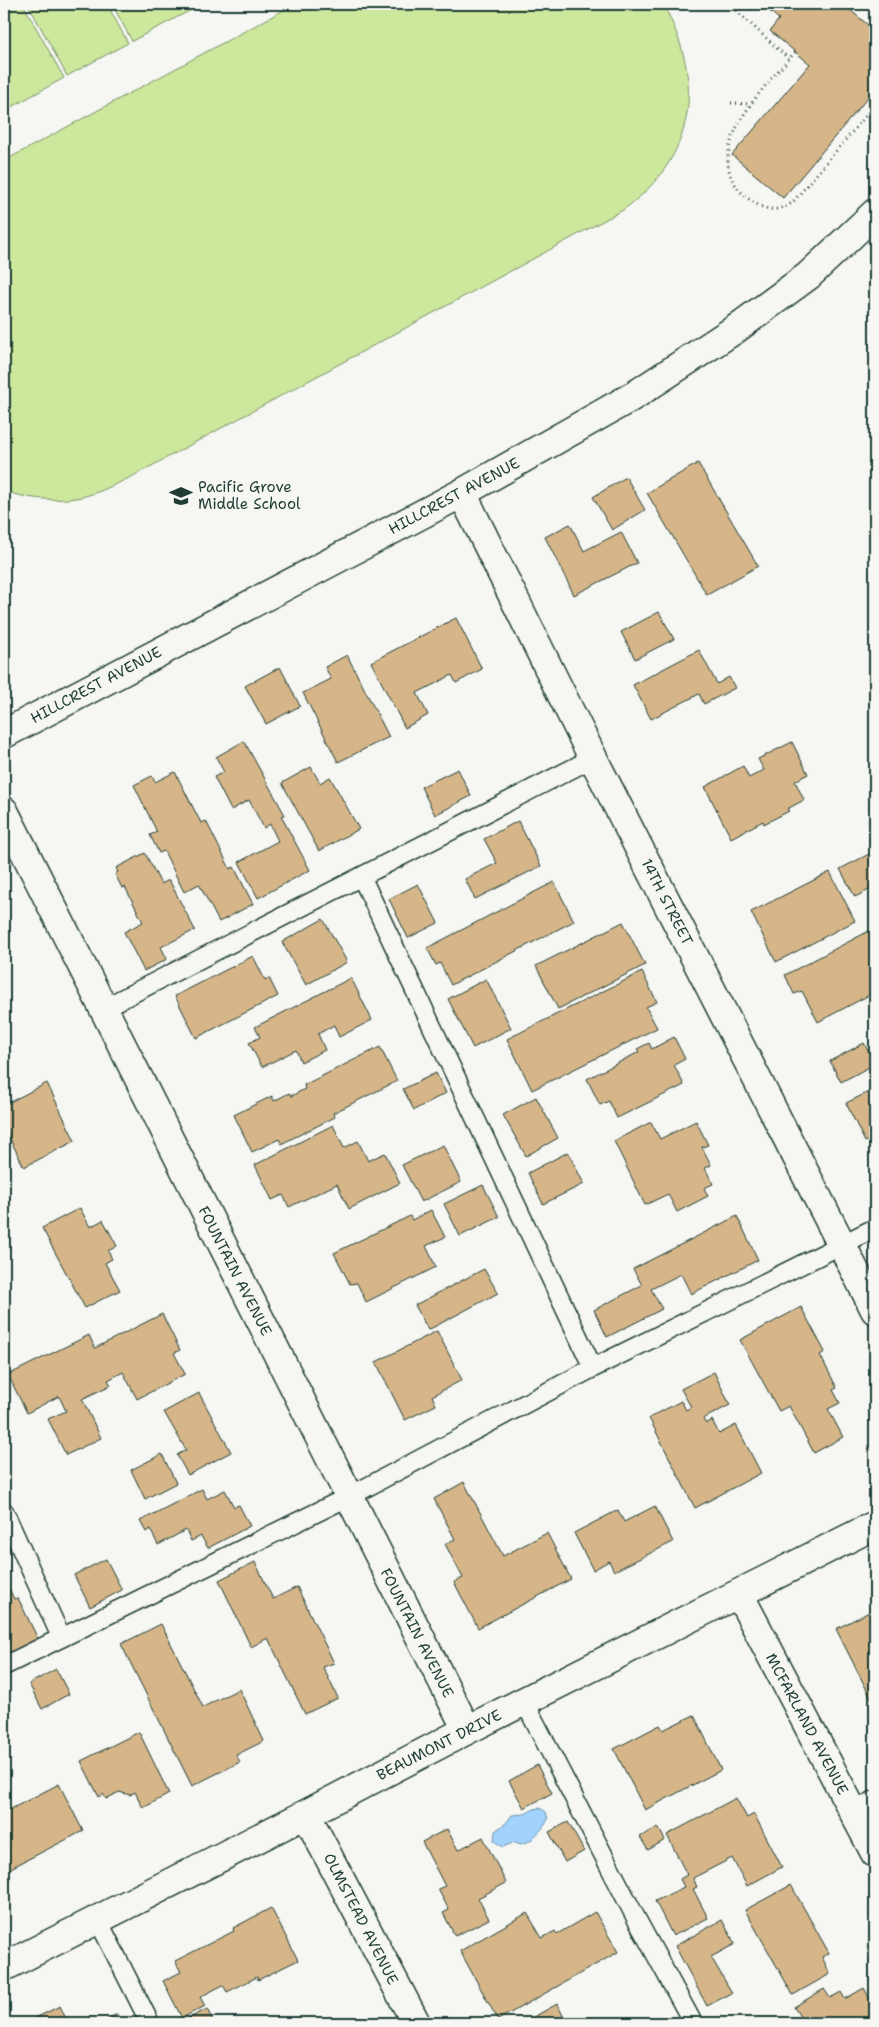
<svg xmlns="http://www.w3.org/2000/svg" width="879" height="2027" font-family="'Shantell Sans',sans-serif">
  <rect width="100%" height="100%" fill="#f6f6f2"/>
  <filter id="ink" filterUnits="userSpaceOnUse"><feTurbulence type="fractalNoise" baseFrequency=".02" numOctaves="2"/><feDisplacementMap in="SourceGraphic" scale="10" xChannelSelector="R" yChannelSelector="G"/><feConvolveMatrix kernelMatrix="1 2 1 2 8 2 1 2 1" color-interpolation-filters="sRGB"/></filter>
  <g filter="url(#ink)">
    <path fill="#cde79d" stroke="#769268" d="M 4,4 L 23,4 L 64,78 L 4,111 Z
      M 28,4 L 107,4 L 128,43 L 67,76 Z
      M 112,4 L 190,4 L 193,9 L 132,41 Z
      M 295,4 L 663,4 C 705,81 697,157 623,210 L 135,475 C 121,482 107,489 92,494 C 66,503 30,500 4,491 L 4,161 Z"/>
    <path fill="#a2d2fe" stroke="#6e96ad" d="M 540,1808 L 546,1812 L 548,1819 C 546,1826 535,1836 530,1841 L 521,1844 L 515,1842 L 503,1847 L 494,1841 L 495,1831 L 506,1823 L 512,1815 L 525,1814 L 534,1809 Z"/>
    <path fill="#d6b689" stroke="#1f3d34" d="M 761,4 L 843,4 L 875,31 L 875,89 L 783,198 L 732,155 L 810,64 L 770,31 L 779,19 Z
      M 698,463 L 758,566 L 707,595 L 647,493 Z
      M 626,477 L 645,510 L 612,530 L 593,497 Z
      M 570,524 L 584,551 L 621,532 L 637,563 L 574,595 L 545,537 Z
      M 659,612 L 674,639 L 635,659 L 621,632 Z
      M 456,618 L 482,669 L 456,683 L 452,675 L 417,693 L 428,715 L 405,728 L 371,662 Z
      M 699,650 L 717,684 L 729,677 L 735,688 L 704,704 L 699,694 L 651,719 L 633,685 Z
      M 347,655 L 389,737 L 338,762 L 303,693 L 331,679 L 325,667 Z
      M 280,667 L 300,706 L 266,724 L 245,686 Z
      M 244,741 L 285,815 L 281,816 L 310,870 L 258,898 L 239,862 L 278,841 L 270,824 L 264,828 L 249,800 L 231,810 L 214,777 L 224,772 L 216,757 Z
      M 792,742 L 808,774 L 795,781 L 804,800 L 787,809 L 789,811 L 764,824 L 763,821 L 731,838 L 705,787 L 743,766 L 749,778 L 764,770 L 758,759 Z
      M 311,767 L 320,783 L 330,777 L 359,829 L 319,851 L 282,783 Z
      M 458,769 L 471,796 L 435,815 L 421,787 Z
      M 175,772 L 201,823 L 206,821 L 230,869 L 234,867 L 253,904 L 219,922 L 199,884 L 184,892 L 164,851 L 159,853 L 150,835 L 157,832 L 134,785 L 152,776 L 155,782 Z
      M 518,821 L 541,866 L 475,899 L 465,879 L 497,863 L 484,839 Z
      M 875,851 L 875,887 L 855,897 L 840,869 Z
      M 145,853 L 161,884 L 169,880 L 195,930 L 161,947 L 167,959 L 144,971 L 124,932 L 143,922 L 125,887 L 122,888 L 115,874 L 118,872 L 116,868 Z
      M 830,872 L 855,921 L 776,962 L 751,912 Z
      M 554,882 L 574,921 L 451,985 L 440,963 L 436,965 L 427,948 Z
      M 418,884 L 438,923 L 408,938 L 389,899 Z
      M 323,919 L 347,962 L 306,985 L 282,942 Z
      M 623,922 L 645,965 L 558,1009 L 536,966 Z
      M 869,931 L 875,944 L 875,992 L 818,1022 L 802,991 L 794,994 L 785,975 Z
      M 253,956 L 265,980 L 269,978 L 278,996 L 196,1038 L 175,996 Z
      M 642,972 L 657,1002 L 646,1007 L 657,1028 L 532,1090 L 507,1039 Z
      M 351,978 L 372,1020 L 339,1037 L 334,1025 L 318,1034 L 325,1050 L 301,1062 L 296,1050 L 262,1067 L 249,1043 L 260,1037 L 255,1027 Z
      M 486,979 L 511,1028 L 473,1048 L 448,999 Z
      M 674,1037 L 685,1059 L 674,1065 L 684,1085 L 617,1118 L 609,1101 L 600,1105 L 587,1079 L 639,1052 L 637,1049 L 649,1043 L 652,1049 Z
      M 864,1043 L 875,1064 L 841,1082 L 830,1061 Z
      M 380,1047 L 397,1081 L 333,1113 L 335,1117 L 281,1144 L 279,1139 L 252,1152 L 234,1115 L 272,1096 L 274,1101 L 289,1093 L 291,1096 L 305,1089 L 304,1085 Z
      M 436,1073 L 446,1093 L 414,1110 L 403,1089 Z
      M 47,1083 L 75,1141 L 24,1167 L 4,1127 L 4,1105 Z
      M 875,1089 L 875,1137 L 865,1142 L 846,1103 Z
      M 536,1097 L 558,1138 L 526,1156 L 503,1115 Z
      M 696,1121 L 708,1145 L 702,1147 L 711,1165 L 705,1168 L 713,1184 L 704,1188 L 708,1196 L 677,1212 L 668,1194 L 645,1205 L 614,1141 L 651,1122 L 660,1139 Z
      M 333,1125 L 344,1148 L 358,1141 L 368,1161 L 385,1153 L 400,1183 L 349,1209 L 337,1184 L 289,1207 L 283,1195 L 272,1200 L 255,1165 Z
      M 443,1145 L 461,1182 L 421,1202 L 402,1165 Z
      M 568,1152 L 584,1184 L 543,1204 L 528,1173 Z
      M 483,1185 L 499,1217 L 460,1236 L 444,1204 Z
      M 80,1208 L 90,1227 L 103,1220 L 117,1246 L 108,1251 L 112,1259 L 105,1263 L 120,1290 L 85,1308 L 42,1228 Z
      M 431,1210 L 445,1237 L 426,1246 L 436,1267 L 366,1302 L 357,1283 L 350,1284 L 334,1253 L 410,1216 L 412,1220 Z
      M 737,1216 L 758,1260 L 691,1294 L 681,1274 L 651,1289 L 662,1309 L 607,1337 L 594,1310 L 642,1285 L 633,1269 Z
      M 484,1269 L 498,1293 L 428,1330 L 415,1305 Z
      M 801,1307 L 825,1352 L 820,1355 L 837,1388 L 833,1390 L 840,1403 L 828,1409 L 843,1437 L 814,1453 L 789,1406 L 779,1411 L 740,1340 Z
      M 162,1314 L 180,1350 L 174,1353 L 185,1374 L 137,1399 L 123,1372 L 108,1380 L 111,1385 L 82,1399 L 101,1438 L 66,1455 L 48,1419 L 66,1411 L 59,1396 L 27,1413 L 8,1375 L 89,1335 L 95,1348 Z
      M 437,1331 L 462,1380 L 432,1396 L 436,1405 L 405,1420 L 376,1362 Z
      M 714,1372 L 730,1405 L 703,1419 L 706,1424 L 712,1420 L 719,1434 L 736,1425 L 761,1473 L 695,1508 L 649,1418 L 681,1401 L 686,1410 L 691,1407 L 681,1389 Z
      M 199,1393 L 231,1452 L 188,1475 L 177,1455 L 186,1450 L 164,1412 Z
      M 162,1454 L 176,1483 L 145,1499 L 131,1470 Z
      M 464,1482 L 503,1556 L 547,1533 L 571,1579 L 478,1628 L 454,1582 L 463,1578 L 445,1544 L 455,1539 L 434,1499 Z
      M 202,1489 L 207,1499 L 225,1490 L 234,1507 L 239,1505 L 250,1526 L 208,1548 L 201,1536 L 191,1541 L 186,1530 L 158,1545 L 150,1529 L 146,1532 L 140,1521 Z
      M 655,1506 L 673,1542 L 614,1571 L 609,1561 L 593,1570 L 574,1533 L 618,1510 L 624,1522 Z
      M 106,1559 L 122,1590 L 90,1607 L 74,1575 Z
      M 255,1562 L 273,1599 L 297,1587 L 334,1663 L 323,1667 L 338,1698 L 305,1714 L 268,1638 L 251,1647 L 219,1580 Z
      M 4,1578 L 14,1599 L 18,1598 L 38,1639 L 4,1656 Z
      M 875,1609 L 875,1706 L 836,1629 Z
      M 161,1624 L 203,1707 L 239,1689 L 264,1741 L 236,1755 L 240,1762 L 192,1786 L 121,1644 Z
      M 56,1669 L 69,1694 L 42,1709 L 29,1684 Z
      M 694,1715 L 721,1770 L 645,1810 L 614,1749 L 660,1725 L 663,1730 Z
      M 139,1732 L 169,1794 L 143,1808 L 135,1792 L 130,1795 L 119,1792 L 106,1799 L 103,1794 L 99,1797 L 81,1761 Z
      M 537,1765 L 552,1793 L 524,1808 L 509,1781 Z
      M 4,1769 L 8,1778 L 4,1780 Z
      M 59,1784 L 83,1831 L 7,1870 L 4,1862 L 4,1801 L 9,1810 Z
      M 736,1798 L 747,1818 L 754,1814 L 782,1867 L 747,1886 L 732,1858 L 693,1878 L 697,1887 L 693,1889 L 708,1918 L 673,1936 L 655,1901 L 684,1887 L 680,1879 L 687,1875 L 667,1835 Z
      M 568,1822 L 584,1851 L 565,1862 L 549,1832 Z
      M 658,1827 L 665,1840 L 648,1850 L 640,1837 Z
      M 447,1829 L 458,1850 L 483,1837 L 506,1883 L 478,1898 L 489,1919 L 455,1936 L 443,1913 L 449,1910 L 438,1889 L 445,1886 L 422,1842 Z
      M 791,1885 L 829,1953 L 822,1957 L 830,1974 L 793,1995 L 745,1910 Z
      M 271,1908 L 298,1960 L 258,1980 L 257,1977 L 227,1992 L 223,1985 L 200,1997 L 205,2006 L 182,2018 L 163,1981 L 181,1972 L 175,1961 L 234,1931 L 233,1928 Z
      M 595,1912 L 618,1952 L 498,2020 L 460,1951 L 527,1913 L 542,1938 L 555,1931 L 557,1934 Z
      M 722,1920 L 735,1944 L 711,1957 L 732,1993 L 707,2006 L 675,1946 Z
      M 864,1988 L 874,2006 L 870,2009 L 875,2019 L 868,2023 L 804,2023 L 794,2007 L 824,1989 L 830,1998 L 841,1992 L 845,1999 Z
      M 557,2004 L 567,2023 L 523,2023 Z
      M 60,2006 L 68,2023 L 25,2023 Z
      M 207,2009 L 214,2023 L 184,2023 L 183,2021 Z
      M 117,2014 L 122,2023 L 100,2023 Z"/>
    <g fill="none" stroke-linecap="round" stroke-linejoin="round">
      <defs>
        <path id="lane" d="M 362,878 L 593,1368
          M 104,1008 L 593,758
          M 4,1511 L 61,1637
          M 4,1666 L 348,1497 L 593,1368 L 875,1228
          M 524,1701 L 637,1920 L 693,2023
          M 853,1811 L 875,1800
          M 98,1920 L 150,2023"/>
        <path id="street" d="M 462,493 L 593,758 L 875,1310
          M 4,811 L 467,1730
          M 739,1594 L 875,1853
          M 306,1814 L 416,2023
          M 4,1967 L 306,1814 L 467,1730 L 875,1525"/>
        <path id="secondary" d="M 4,734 L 462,493 L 635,395 L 737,328 L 808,276 L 875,213"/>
      </defs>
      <use href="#lane" stroke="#1f3d34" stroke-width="21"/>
      <use href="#street" stroke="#1f3d34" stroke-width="31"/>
      <use href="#secondary" stroke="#1f3d34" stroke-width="31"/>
      <path stroke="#1f3d34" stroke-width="3" stroke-dasharray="1 4" stroke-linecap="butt" d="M 729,4 L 789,59
        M 795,52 C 764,88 689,159 753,202 C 768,211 777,212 792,203 L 875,105
        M 731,103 L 750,104"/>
      <use href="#lane" stroke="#f6f6f2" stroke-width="18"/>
      <use href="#street" stroke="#f6f6f2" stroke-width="28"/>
      <use href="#secondary" stroke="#f6f6f2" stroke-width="28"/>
    </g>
  </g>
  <defs>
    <symbol id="school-bare" viewBox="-9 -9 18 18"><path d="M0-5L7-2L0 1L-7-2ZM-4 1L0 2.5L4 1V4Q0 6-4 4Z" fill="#1f3d34" stroke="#f6f6f2" stroke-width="2.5" paint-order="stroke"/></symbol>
  </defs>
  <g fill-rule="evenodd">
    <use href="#school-bare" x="165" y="480" width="32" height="32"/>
  </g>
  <g text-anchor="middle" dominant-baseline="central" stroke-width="4" stroke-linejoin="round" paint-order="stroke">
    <g font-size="15" fill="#1f3d34" stroke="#f6f6f2" text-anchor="start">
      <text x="198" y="487">Pacific Grove<tspan x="198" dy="17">Middle School</tspan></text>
    </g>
    <g font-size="15" fill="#1f3d34" stroke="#f6f6f2">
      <text transform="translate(454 496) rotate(-28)">HILLCREST AVENUE</text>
      <text transform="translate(96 685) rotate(-28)">HILLCREST AVENUE</text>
      <text transform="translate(667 902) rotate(63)">14TH STREET</text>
      <text transform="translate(235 1271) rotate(63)">FOUNTAIN AVENUE</text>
      <text transform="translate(417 1633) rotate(63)">FOUNTAIN AVENUE</text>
      <text transform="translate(807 1724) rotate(62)">MCFARLAND AVENUE</text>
      <text transform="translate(439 1745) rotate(-27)">BEAUMONT DRIVE</text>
      <text transform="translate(361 1919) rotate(63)">OLMSTEAD AVENUE</text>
    </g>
  </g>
  <rect width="879" height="2027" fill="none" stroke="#f6f6f2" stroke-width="20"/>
  <rect x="10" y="10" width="859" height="2007" fill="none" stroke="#1f3d34" stroke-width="2" filter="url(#ink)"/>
</svg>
